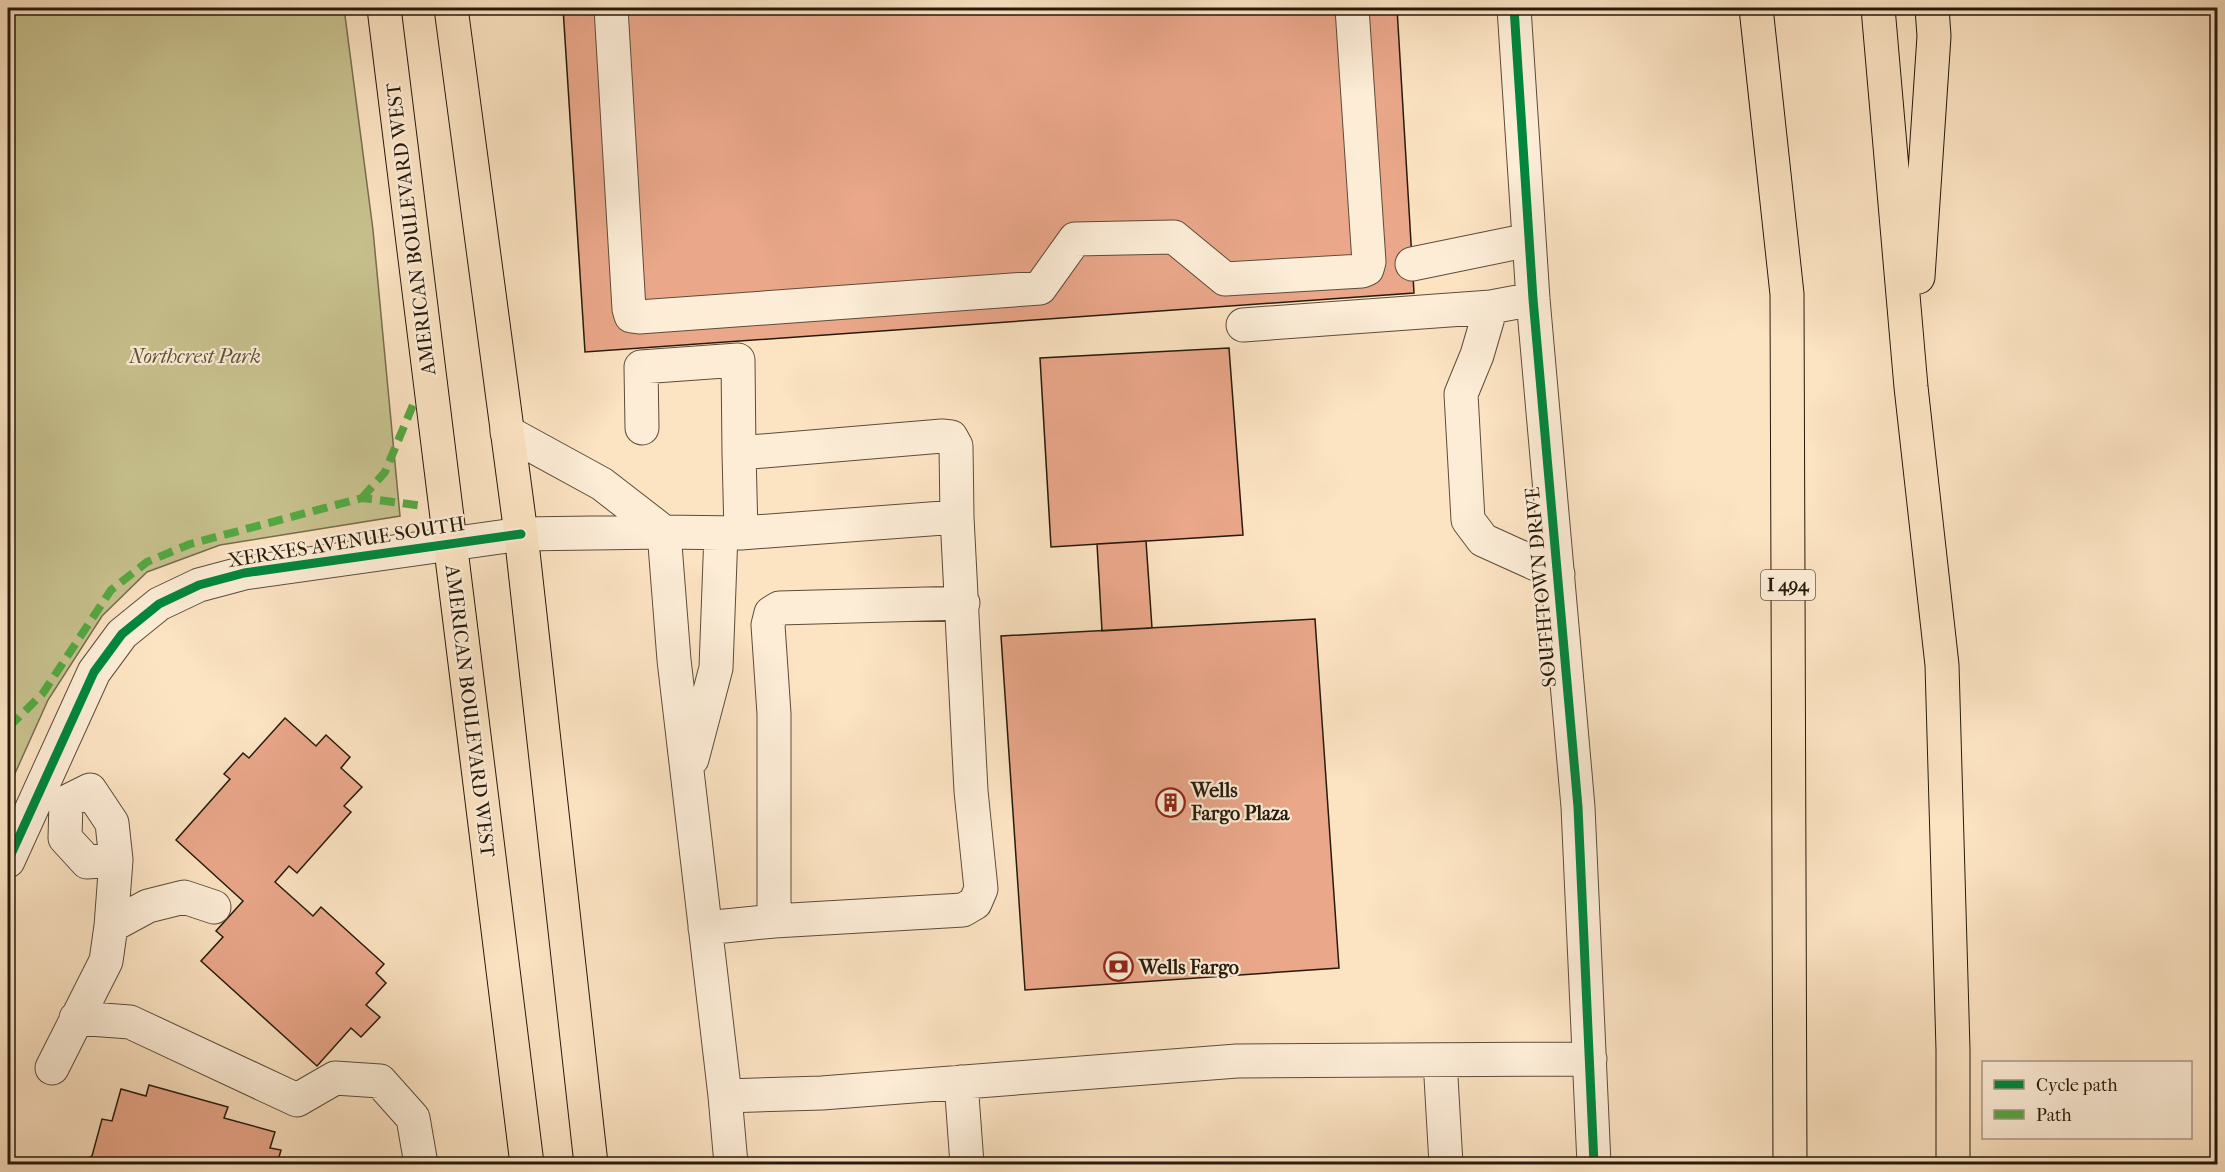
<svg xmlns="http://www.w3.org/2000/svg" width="2225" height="1172" font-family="'IM FELL French Canon',serif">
  <rect width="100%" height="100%" fill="#fce3c2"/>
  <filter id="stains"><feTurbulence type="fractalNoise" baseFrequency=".00333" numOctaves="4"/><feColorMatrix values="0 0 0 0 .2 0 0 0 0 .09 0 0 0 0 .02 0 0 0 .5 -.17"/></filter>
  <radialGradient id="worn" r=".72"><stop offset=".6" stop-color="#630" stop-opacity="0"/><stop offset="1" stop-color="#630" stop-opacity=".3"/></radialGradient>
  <path fill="#c7c18e" stroke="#766e4d" stroke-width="1.5" d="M 8,8 L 344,8 L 373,230 L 400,516 L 220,545 L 147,572 L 102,616 L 48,700 L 8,789 Z"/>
  <path fill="#eaa78a" stroke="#261a0c" stroke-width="1.5" d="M 563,8 L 1397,8 L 1414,293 L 585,352 Z
    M 1229,348 L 1243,535 L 1051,547 L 1040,358 Z
    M 1146,541 L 1152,628 L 1102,631 L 1097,544 Z
    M 1315,619 L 1339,968 L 1025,990 L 1001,636 Z
    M 285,718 L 316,746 L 326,735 L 350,757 L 341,768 L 362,787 L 344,806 L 351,812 L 297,873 L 289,866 L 275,882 L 313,916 L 321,907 L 384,964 L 376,973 L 386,983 L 366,1005 L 380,1017 L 361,1037 L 351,1028 L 317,1066 L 201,961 L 223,937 L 216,931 L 243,901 L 176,840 L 230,779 L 224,774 L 243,753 L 249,758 Z
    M 149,1085 L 228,1107 L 224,1118 L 275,1132 L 270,1148 L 281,1150 L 277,1164 L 77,1164 L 92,1156 L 102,1119 L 112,1121 L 121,1089 L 146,1096 Z"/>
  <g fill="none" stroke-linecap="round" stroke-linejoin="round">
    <defs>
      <path id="minor" d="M 611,8 L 629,309 L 631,316 L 639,317 L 1040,288 L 1075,239 L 1174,237 L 1225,279 L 1362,271 L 1367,269 L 1369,262 L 1352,8
        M 1514,8 L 1533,299 L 1578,807 L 1594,1164
        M 1412,264 L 1529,240
        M 1533,299 L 1491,307 L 1477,355 L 1461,394 L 1468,520 L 1483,540 L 1558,574
        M 1243,325 L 1491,307
        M 642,428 L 641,367 L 738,360 L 739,453
        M 507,432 L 602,484 L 664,532 L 741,533 L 957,517 L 956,446 L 951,437 L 942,436 L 739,453 L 741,533
        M 692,759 L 716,668 L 721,533
        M 8,861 L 94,672 L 122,634 L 159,604 L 199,585 L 244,573 L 521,534 L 664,532 L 674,660 L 725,1096
        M 774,921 L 963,910 L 975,903 L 981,889 L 971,791 L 957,517
        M 111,926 L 148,906 L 184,897 L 214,907
        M 705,928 L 774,921 L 774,714 L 768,625 L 771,613 L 779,608 L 963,603
        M 76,1018 L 130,1022 L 297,1100 L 335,1078 L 380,1081 L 413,1118 L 421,1164
        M 1440,1060 L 1446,1164
        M 52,1068 L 106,961 L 111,926 L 116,860 L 112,823 L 90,790 L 66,802 L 65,838 L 87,862 L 116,860
        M 961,1082 L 967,1164
        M 731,1164 L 725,1096 L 822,1093 L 1237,1061 L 1590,1059"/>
      <path id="major" d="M 384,8 L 527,1164
        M 451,8 L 521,534 L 591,1164"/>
      <path id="highway" d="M 1756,8 L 1787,294 L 1790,1164
        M 1878,8 L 1911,387 L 1942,665 L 1953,1050 L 1953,1164
        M 1918,277 L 1934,36 L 1932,8"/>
    </defs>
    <use href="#minor" stroke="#5c4c3a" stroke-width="35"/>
    <use href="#major" stroke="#261a0c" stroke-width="35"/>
    <use href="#highway" stroke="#261a0c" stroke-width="35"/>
    <use href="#minor" stroke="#fdedd7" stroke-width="33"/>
    <use href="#major" stroke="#fce3c2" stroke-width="33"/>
    <use href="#highway" stroke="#fce3c2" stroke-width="33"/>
    <path stroke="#53a941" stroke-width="8" stroke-dasharray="15 8" stroke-linecap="butt" d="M 362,498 L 385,472 L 413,405
      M 8,726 L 15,721 L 43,693 L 111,590 L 147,562 L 190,544 L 362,498 L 424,506"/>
    <defs>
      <path id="cycleway" d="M 1514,8 L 1533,299 L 1578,807 L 1594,1164
        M 8,861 L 94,672 L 122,634 L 159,604 L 199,585 L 244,573 L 521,534"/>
    </defs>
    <use href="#cycleway" stroke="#fdedd7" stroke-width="13"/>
    <use href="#cycleway" stroke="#00873e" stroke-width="9"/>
  </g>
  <defs>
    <symbol id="building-ring" viewBox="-11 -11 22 22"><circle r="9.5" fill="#fdedd7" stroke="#8f2418" stroke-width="1.5"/><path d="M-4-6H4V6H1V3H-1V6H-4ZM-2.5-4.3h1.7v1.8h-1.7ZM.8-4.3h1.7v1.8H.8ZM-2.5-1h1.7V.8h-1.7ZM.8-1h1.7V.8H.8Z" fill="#8f2418"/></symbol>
    <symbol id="bank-ring" viewBox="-11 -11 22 22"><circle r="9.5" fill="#fdedd7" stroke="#8f2418" stroke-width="1.5"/><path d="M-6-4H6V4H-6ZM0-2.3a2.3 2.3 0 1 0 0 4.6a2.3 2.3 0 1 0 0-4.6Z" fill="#8f2418"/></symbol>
  </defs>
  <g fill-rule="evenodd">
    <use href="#building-ring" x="1154" y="786" width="33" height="33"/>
    <use href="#bank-ring" x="1102" y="950" width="33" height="33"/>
  </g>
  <g text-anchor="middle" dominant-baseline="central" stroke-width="4.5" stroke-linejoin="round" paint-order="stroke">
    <rect fill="#fdedd7" stroke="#665949" stroke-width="1.5" x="1761" y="570" width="54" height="30" rx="4.5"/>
    <g font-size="18" font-weight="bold" fill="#261a0c">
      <text x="1788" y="585">I 494</text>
    </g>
    <g font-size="20" fill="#261a0c" stroke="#fdedd7">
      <text transform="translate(411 229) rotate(-97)">AMERICAN BOULEVARD WEST</text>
      <text transform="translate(346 542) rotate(-9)">XERXES AVENUE SOUTH</text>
      <text transform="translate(1541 587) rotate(-95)">SOUTHTOWN DRIVE</text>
      <text transform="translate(470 711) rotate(83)">AMERICAN BOULEVARD WEST</text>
    </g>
    <g font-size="20" font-style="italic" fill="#5e543a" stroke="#fdedd7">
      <text x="195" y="356">Northcrest Park</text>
    </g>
    <g font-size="20" font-weight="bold" fill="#261a0c" stroke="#fdedd7" text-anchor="start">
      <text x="1191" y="790">Wells<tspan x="1191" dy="23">Fargo Plaza</tspan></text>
      <text x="1139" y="967">Wells Fargo</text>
    </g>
  </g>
  <rect width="2225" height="1172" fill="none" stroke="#fce3c2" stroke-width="30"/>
  <rect x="9" y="9" width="2207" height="1154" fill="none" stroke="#261a0c" stroke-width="3"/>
  <rect x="15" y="15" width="2195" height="1142" fill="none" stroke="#261a0c" stroke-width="1.5"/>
  <rect x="1982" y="1061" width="210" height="78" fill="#fdedd7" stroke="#a79986" stroke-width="1.5"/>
  <rect x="1994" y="1080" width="30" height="9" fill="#00873e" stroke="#a79986" stroke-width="1.5"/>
  <text x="2036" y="1091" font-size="18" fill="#261a0c">Cycle path</text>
  <rect x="1994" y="1110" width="30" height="9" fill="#53a941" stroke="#a79986" stroke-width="1.5"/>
  <text x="2036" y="1121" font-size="18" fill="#261a0c">Path</text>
  <rect width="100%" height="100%" filter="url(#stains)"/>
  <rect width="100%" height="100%" fill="url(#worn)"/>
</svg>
